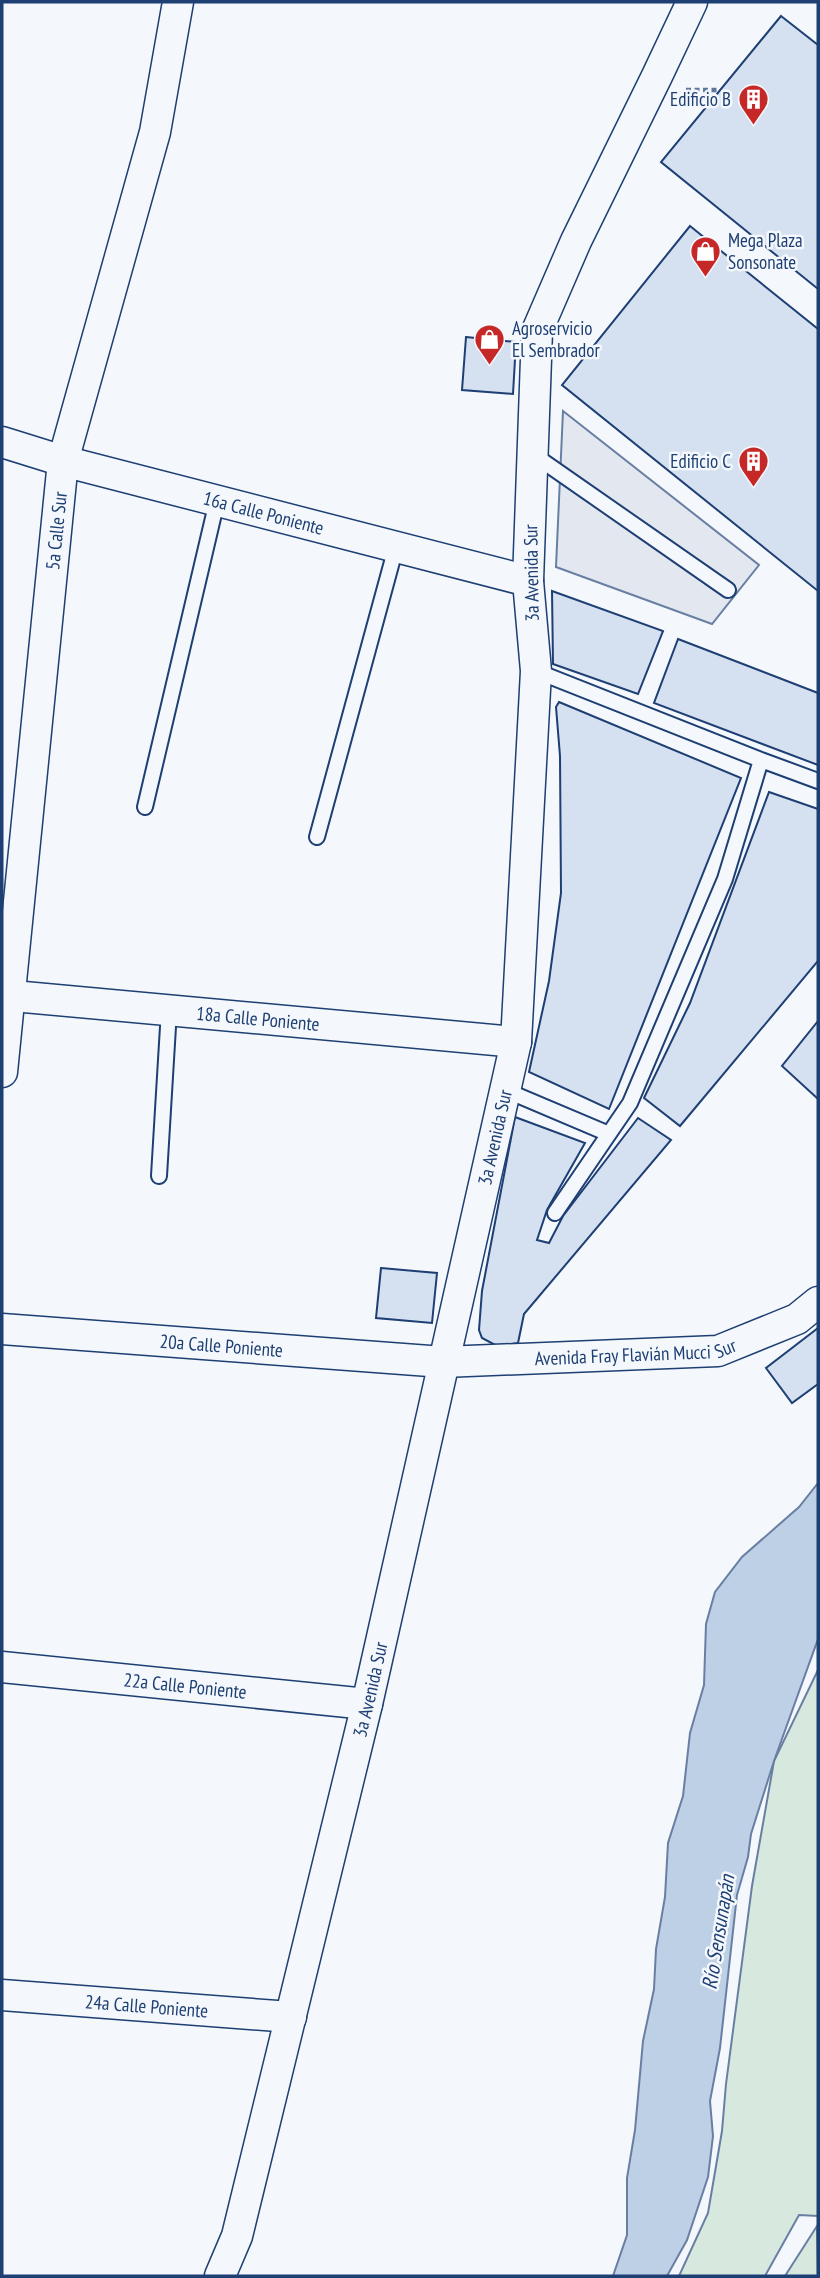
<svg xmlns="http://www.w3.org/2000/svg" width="820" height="2278" font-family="'PT Sans Narrow',sans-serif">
  <rect width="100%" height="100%" fill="#f4f7fb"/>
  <path fill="#d7e8df" stroke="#687fa3" stroke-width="2" d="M 818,1670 L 818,2216 L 799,2215 L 765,2276 L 679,2276 L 708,2213 L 722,2131 L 726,2084 L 752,1886 L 774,1761 Z
    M 817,2226 L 818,2276 L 785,2276 Z"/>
  <path fill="#e3e8f0" stroke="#687fa3" stroke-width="2" d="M 563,411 L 759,565 L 712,624 L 556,567 Z"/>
  <path fill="#bed0e5" stroke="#687fa3" stroke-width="2" d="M 818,1483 L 818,1639 L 774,1761 L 751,1834 L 748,1857 L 737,1895 L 720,2048 L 710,2101 L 713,2136 L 708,2177 L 687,2240 L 667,2276 L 613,2276 L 627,2235 L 627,2178 L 635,2130 L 643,2041 L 654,1989 L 656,1949 L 665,1897 L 668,1843 L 683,1796 L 690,1733 L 704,1685 L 706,1624 L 715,1592 L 742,1557 L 799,1507 Z"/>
  <path fill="#d5e0f0" stroke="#1d3f73" stroke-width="2" d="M 781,16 L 818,45 L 818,289 L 661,162 Z
    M 690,226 L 818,329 L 818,591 L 562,385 Z
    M 466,337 L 516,342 L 513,394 L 462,390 Z
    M 552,591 L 663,631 L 638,694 L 553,664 Z
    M 678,639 L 818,693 L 818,765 L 654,703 Z
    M 559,702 L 741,778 L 609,1109 L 529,1072 L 549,981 L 561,893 L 560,756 L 556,707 Z
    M 769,792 L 818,809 L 818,961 L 680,1126 L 644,1098 L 690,1003 Z
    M 818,1021 L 818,1099 L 782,1066 Z
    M 515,1117 L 585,1143 L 547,1210 L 537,1240 L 549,1243 L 563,1216 L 638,1118 L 671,1140 L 524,1314 L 518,1343 L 497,1346 L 482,1338 L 479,1330 L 482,1291 Z
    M 381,1268 L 437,1273 L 432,1323 L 376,1318 Z
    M 818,1328 L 818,1384 L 792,1403 L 766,1368 Z"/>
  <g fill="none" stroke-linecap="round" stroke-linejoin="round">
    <defs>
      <path id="lane" d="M 534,455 L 728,590
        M 536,671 L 761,760 L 725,879 L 630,1103 L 555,1213
        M 761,760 L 818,781
        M 145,807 L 217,501
        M 317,837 L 396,547
        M 505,1090 L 609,1134
        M 159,1176 L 169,1010"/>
      <g id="street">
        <path id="s1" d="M 2,442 L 63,461 L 528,581"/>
        <path id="s2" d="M 2,995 L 516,1042"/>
        <path id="s3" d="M 2,1072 L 63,461 L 155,132 L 178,2"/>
        <path id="s4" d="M 2,1329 L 443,1362 L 718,1351 L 797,1319 L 818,1302"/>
        <path id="s5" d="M 2,1667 L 367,1704"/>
        <path id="s6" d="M 2,1995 L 291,2017"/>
        <path id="s7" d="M 220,2276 L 237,2236 L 367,1704 L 516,1042 L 536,671 L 528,581 L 537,331 L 576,241 L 657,76 L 692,2"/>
      </g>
    </defs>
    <use href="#lane" stroke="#1d3f73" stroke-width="18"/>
    <use href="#street" stroke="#1d3f73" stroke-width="33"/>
    <path stroke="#5e769c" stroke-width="4.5" stroke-dasharray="5 3.5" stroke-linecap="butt" d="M 686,90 L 720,90"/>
    <use href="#lane" stroke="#f4f7fb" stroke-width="14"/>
    <use href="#street" stroke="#f4f7fb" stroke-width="30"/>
  </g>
  <defs>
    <symbol id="building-pin" viewBox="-11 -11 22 30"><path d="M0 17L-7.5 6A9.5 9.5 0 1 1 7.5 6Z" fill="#c62828" stroke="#f4f7fb"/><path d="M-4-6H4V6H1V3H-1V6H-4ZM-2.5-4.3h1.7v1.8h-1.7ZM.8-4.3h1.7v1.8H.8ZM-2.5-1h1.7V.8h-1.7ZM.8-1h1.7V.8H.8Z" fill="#fff"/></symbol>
    <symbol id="shop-pin" viewBox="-11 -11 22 30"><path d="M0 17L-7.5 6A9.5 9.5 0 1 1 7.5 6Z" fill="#c62828" stroke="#f4f7fb"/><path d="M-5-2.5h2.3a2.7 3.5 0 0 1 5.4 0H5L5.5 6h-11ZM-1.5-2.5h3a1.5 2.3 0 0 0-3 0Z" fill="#fff"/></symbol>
  </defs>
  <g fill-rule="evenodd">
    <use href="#building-pin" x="736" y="82" width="35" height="47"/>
    <use href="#shop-pin" x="688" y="234" width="35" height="47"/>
    <use href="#shop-pin" x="472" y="322" width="35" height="47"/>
    <use href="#building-pin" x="736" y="444" width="35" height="47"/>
  </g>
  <g text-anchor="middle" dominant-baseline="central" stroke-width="5" stroke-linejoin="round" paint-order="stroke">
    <g font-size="19" fill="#1d3f73" stroke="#f4f7fb" text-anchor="end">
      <text x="731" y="99">Edificio B</text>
      <text x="728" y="240" text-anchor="start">Mega Plaza<tspan x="728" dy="22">Sonsonate</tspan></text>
      <text x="512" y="328" text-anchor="start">Agroservicio<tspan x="512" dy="22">El Sembrador</tspan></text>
      <text x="731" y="461">Edificio C</text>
    </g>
    <g font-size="19" fill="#1d3f73" stroke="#f4f7fb">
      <text stroke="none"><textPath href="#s1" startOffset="271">16a Calle Poniente</textPath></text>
      <text stroke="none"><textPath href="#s3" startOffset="544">5a Calle Sur</textPath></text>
      <text transform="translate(531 573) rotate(-91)">3a Avenida Sur</text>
      <text stroke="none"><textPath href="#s2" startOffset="257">18a Calle Poniente</textPath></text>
      <text stroke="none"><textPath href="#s7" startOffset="1172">3a Avenida Sur</textPath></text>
      <text stroke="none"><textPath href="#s4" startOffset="220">20a Calle Poniente</textPath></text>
      <text stroke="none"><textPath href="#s4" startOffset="635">Avenida Fray Flavián Mucci Sur</textPath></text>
      <text stroke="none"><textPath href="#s5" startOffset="184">22a Calle Poniente</textPath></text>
      <text stroke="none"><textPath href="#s7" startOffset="606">3a Avenida Sur</textPath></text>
      <text stroke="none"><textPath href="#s6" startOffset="145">24a Calle Poniente</textPath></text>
    </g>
    <g font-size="21" font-style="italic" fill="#1d3f73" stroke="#f4f7fb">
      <text transform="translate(718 1932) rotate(-81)">Río Sensunapán</text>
    </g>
  </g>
  <rect width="820" height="2278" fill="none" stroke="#1d3f73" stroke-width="7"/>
</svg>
